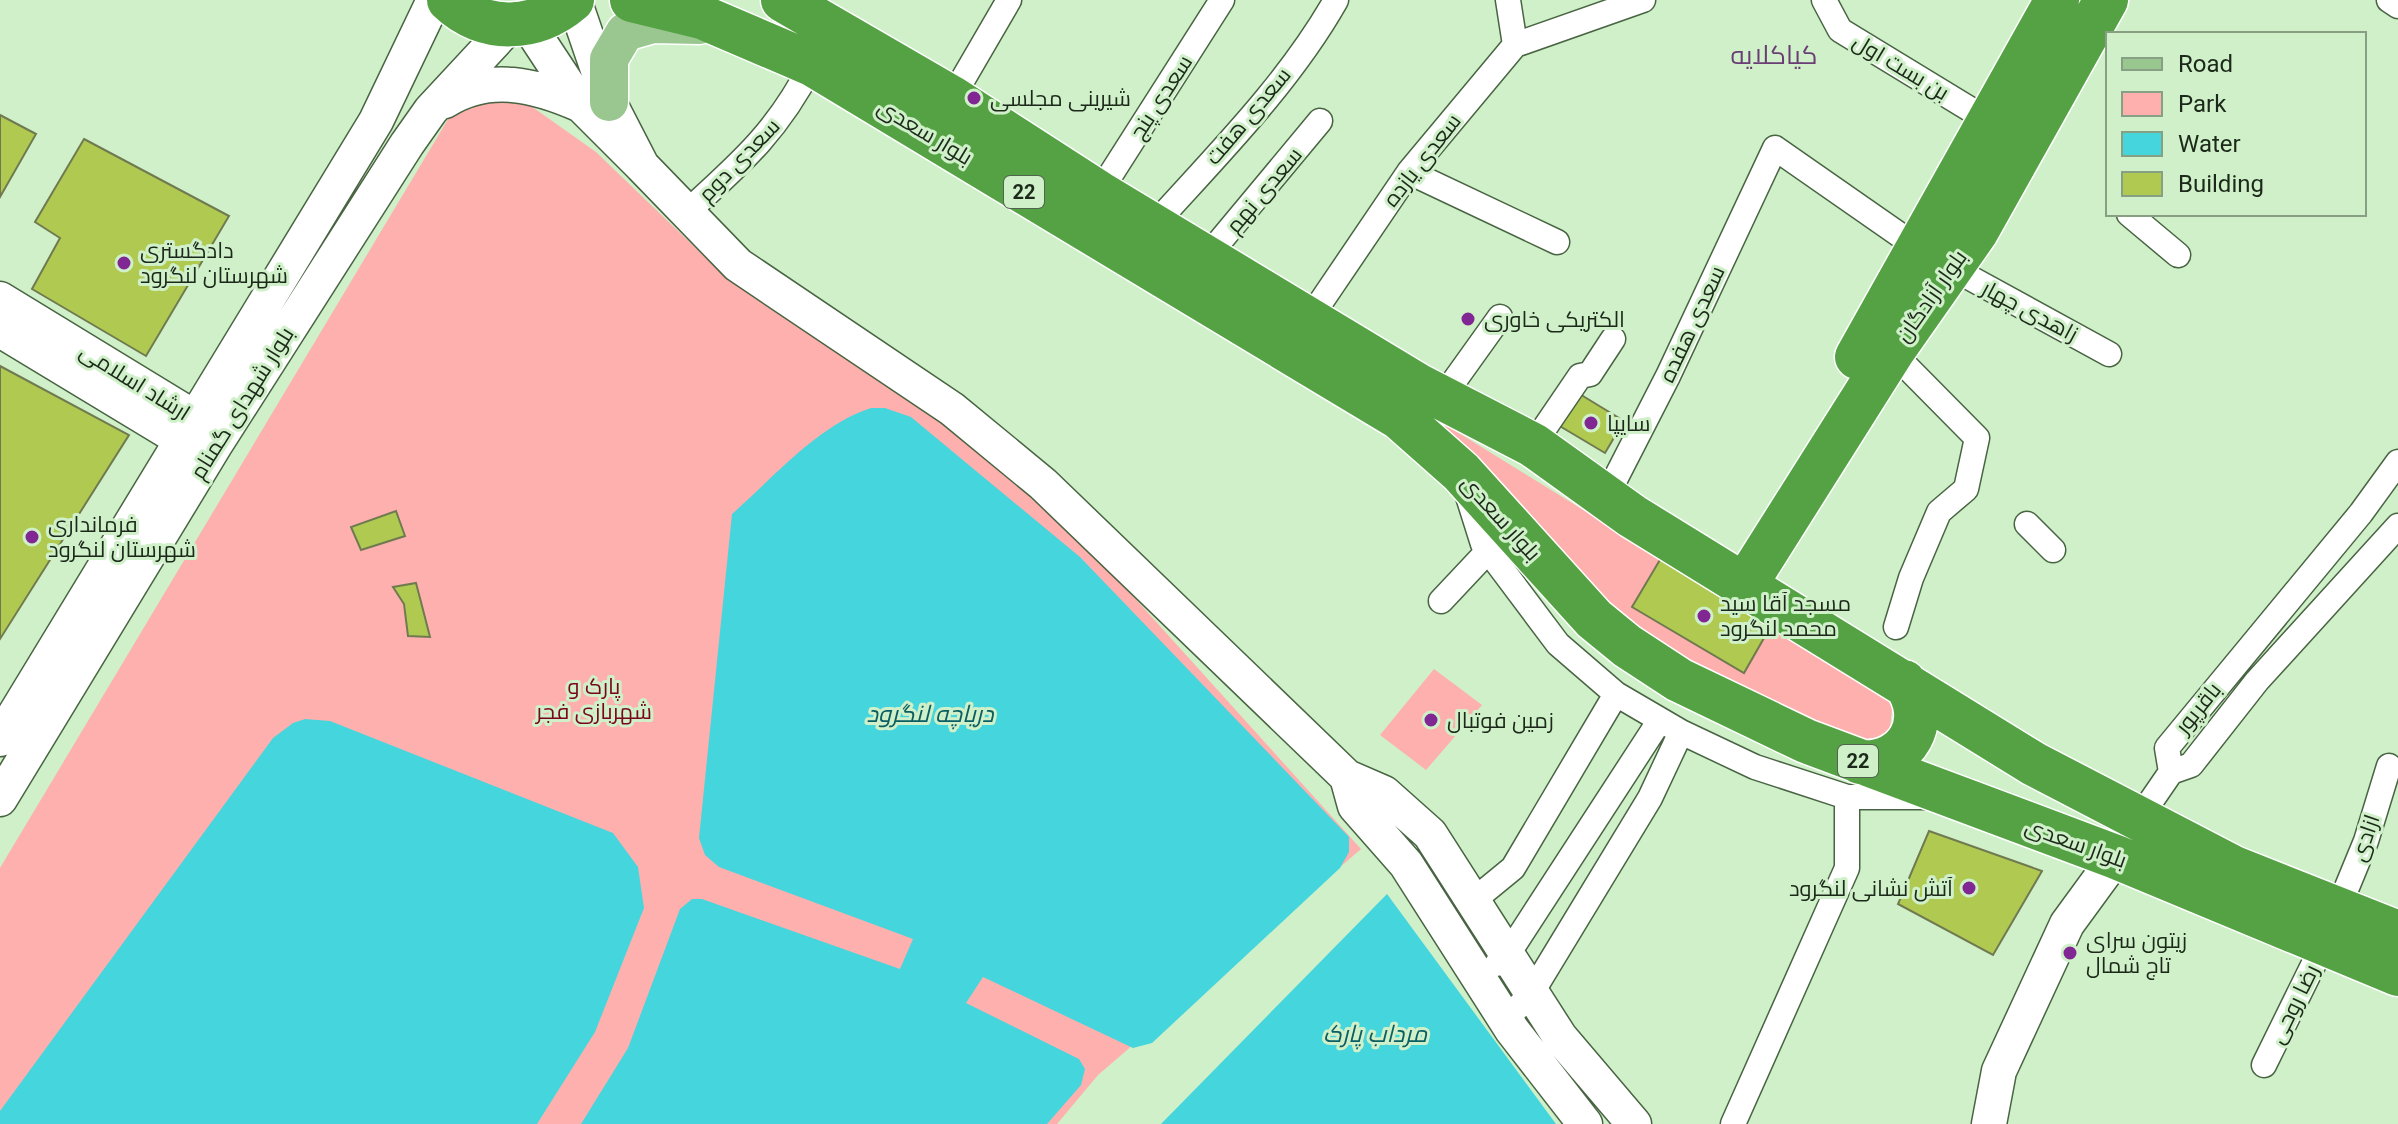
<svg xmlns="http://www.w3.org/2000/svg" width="2398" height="1124" font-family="Roboto,Cairo,sans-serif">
  <rect width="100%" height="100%" fill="#cff0c9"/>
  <path fill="#feb0ae" d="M 492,100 L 531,106 L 596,152 L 728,279 L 943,423 L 1036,501 L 1122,584 L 1361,849 L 1098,1075 L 1057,1124 L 0,1124 L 0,868 L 450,116 Z
    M 1420,409 L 1661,558 L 1774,621 L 1893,700 L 1890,728 C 1873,744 1861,739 1840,734 L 1638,639 Z
    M 1434,669 L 1482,705 L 1426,770 L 1380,735 Z"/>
  <path fill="#45d5dc" d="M 871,408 L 885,408 L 911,417 L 1080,557 L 1349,837 L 1349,852 L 1340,868 L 1152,1043 L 1133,1048 L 983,977 L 966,1003 L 1079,1059 L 1085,1069 L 1081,1085 L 1047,1124 L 581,1124 L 628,1048 L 680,909 L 692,899 L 702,899 L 900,969 L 913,939 L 719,867 L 705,855 L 699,838 L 732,514 C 773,478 818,425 871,408 Z
    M 305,719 L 330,721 L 613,833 L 638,867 L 644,908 L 595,1032 L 537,1124 L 0,1124 L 0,1111 L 273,738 L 293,723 Z
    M 1387,894 L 1556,1124 L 1161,1124 Z"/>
  <path fill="#b0ca51" stroke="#707a50" stroke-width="2" d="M 0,115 L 36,134 L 0,197 Z
    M 84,139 L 229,216 L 146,356 L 32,289 L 60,238 L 35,222 Z
    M 0,366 L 129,435 L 0,639 Z
    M 1578,393 L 1624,421 L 1605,453 L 1558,425 Z
    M 396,511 L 405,536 L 361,550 L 351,527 Z
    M 1661,558 L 1772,624 L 1744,673 L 1632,607 Z
    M 416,583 L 421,602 L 430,637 L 408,636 L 404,604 L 393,587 Z
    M 1929,831 L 2042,871 L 1993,955 L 1898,904 Z"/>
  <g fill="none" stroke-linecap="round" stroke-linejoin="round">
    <defs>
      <path id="street" d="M 1824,0 L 1840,30 L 1991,122
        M 2389,0 L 2398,6
        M 1515,45 L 1643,0
        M 952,98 L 1009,0
        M 1409,172 L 1557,242
        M 1099,193 L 1222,0
        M 687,212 C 741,163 778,131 812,64
        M 2129,214 L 2178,255
        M 1153,226 C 1217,155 1289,83 1336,0
        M 1206,258 L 1320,121
        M 1952,268 L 2109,354
        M 1310,318 L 1409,172 L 1515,45 L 1508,0
        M 1892,352 L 1977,438 L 1966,489 L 1939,512 L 1911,578 L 1896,627
        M 1442,398 L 1500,317
        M 1533,445 L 1580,376 L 1590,374 L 1613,339
        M 1466,490 L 1483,544 L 1558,644 L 1616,694 L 1513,868 L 1474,900
        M 1605,499 L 1668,376 L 1775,148 L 1920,249
        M 2027,524 L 2053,550
        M 1441,601 L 1488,551
        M 1616,694 L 1681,732 L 1755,767 L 1847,797 L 1927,797
        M 2171,772 L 2167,748 L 2361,513 L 2398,462
        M 2171,772 L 2191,765 L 2257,681 L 2398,526
        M 2138,820 L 2171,772
        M 2338,909 L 2366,841 L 2389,766
        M 1497,964 L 1508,954 L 1660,720
        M 1505,1020 L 1531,994 L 1650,798 L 1681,732
        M 2264,1065 L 2324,943
        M 1733,1124 L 1847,868 L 1847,797"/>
      <path id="secondary" d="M 527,23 L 581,105 L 642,166 L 609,102 L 574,0
        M 445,101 C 489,73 536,85 581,105
        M 642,166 L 738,265 L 952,409 L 1043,484 L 1347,777
        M 0,299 L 195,418 L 208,435
        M 0,330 L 182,440 L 205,444
        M 0,739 L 376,121 L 434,0
        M 0,799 L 215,445 L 407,144 L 431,110 L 510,25
        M 1585,1124 L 1512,1030 L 1406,864 L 1355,806 L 1347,777 L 1384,793 L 1430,834 L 1560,1037 L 1634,1124
        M 1989,1124 L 1999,1071 L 2067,924 L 2116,857"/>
      <path id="primary" d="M 609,102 L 609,59 L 625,32 L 653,24 L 699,25"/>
      <path id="highway" d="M 449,0 C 484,34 536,31 572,0
        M 632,0 L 702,17 L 812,64 L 1400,418 L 1461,472 L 1594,619 L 1627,646 L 1679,680 L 1806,741 L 2116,857 L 2398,974
        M 783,0 L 952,98 L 1099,193 L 1419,386 L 1533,445 L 1632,516 L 2034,764 L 2234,868 L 2398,933
        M 1857,357 L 2057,0
        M 1745,585 L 1892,352 L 1976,232 L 2106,0
        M 1860,762 C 1907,766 1933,720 1904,682"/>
    </defs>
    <use href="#street" stroke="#486442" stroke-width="27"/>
    <use href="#secondary" stroke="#486442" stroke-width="37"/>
    <use href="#primary" stroke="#fff" stroke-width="41"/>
    <use href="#highway" stroke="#fff" stroke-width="47"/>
    <use href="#street" stroke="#fff" stroke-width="24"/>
    <use href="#secondary" stroke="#fff" stroke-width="34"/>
    <use href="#primary" stroke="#99c78f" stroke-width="38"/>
    <use href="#highway" stroke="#55a244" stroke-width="44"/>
  </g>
  <g fill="#812793" stroke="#cff0c9" stroke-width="3">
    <circle cx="974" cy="98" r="8"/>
    <circle cx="124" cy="263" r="8"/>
    <circle cx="1468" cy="319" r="8"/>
    <circle cx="1591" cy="423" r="8"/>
    <circle cx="32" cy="537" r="8"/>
    <circle cx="1704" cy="616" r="8"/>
    <circle cx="1431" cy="720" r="8"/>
    <circle cx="1969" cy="888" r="8"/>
    <circle cx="2070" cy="953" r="8"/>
  </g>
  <g text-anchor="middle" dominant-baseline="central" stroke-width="6" stroke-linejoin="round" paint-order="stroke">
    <g fill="#cff0c9" stroke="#52644e" stroke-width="2">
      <rect x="1004" y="176" width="40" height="32" rx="6"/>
      <rect x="1838" y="745" width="40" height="32" rx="6"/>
    </g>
    <g font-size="20" font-weight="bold" fill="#1c2819">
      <text x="1024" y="192">22</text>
      <text x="1858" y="761">22</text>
    </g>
    <g font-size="22" fill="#1c2819" stroke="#cff0c9">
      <text transform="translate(1901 67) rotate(31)">بن بست اول</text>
      <text transform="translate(1161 97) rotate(-57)">سعدی پنج</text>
      <text transform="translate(1248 116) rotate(-50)">سعدی هفت</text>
      <text transform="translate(925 132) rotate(31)">بلوار سعدی</text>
      <text transform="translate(739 160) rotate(-46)">سعدی دوم</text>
      <text transform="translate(1422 160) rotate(-52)">سعدی یازده</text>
      <text transform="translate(1264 190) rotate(-50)">سعدی نهم</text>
      <text transform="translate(1931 296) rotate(-55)">بلوار آزادگان</text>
      <text transform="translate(2030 311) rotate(28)">زاهدی چهار</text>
      <text transform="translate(1692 324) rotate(-65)">سعدی هفده</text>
      <text transform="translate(135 382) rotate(32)">ارشاد اسلامی</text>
      <text transform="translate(242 403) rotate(-58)">بلوار شهدای گمنام</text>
      <text transform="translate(1501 518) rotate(48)">بلوار سعدی</text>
      <text transform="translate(2198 708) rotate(-51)">باقرپور</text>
      <text transform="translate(2365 838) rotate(-71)">ازادی</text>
      <text transform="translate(2076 843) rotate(20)">بلوار سعدی</text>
      <text transform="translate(2294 1004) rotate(-64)">رضا روحی</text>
    </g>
    <g font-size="22" fill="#1c2819" stroke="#cff0c9" text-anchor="start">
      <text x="990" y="98">شیرینی مجلسی</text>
      <text x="140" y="250">دادگستری<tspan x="140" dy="25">شهرستان لنگرود</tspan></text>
      <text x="1484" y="319">الکتریکی خاوری</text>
      <text x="1607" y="423">سایپا</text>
      <text x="48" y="524">فرمانداری<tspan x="48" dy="25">شهرستان لنگرود</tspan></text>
      <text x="1720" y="603">مسجد آقا سید<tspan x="1720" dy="25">محمد لنگرود</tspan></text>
      <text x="1447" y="720">زمین فوتبال</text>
      <text x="1953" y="888" text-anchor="end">آتش نشانی لنگرود</text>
      <text x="2086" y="940">زیتون سرای<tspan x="2086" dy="25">تاج شمال</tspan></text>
    </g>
    <g font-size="22" fill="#79061d" stroke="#cff0c9">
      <text x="594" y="686">پارک و<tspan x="594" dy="25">شهربازی فجر</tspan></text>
    </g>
    <g font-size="24" font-style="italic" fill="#0a5e62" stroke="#cff0c9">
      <text x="930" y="714">دریاچه لنگرود</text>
      <text x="1375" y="1034">مرداب پارک</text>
    </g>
    <g font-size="26" fill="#6a3e74" stroke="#cff0c9">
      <text x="1774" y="55">کیاکلایه</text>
    </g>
  </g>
  <rect x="2106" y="32" width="260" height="184" fill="#cff0c9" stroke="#87a083" stroke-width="2"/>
  <rect x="2122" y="58" width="40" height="12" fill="#99c78f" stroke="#87a083" stroke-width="2"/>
  <text x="2178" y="72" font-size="24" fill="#1c2819">Road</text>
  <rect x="2122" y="92" width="40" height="24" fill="#feb0ae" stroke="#87a083" stroke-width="2"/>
  <text x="2178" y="112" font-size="24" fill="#1c2819">Park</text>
  <rect x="2122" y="132" width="40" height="24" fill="#45d5dc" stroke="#87a083" stroke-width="2"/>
  <text x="2178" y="152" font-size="24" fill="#1c2819">Water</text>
  <rect x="2122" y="172" width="40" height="24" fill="#b0ca51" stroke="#87a083" stroke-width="2"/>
  <text x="2178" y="192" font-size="24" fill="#1c2819">Building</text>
</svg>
